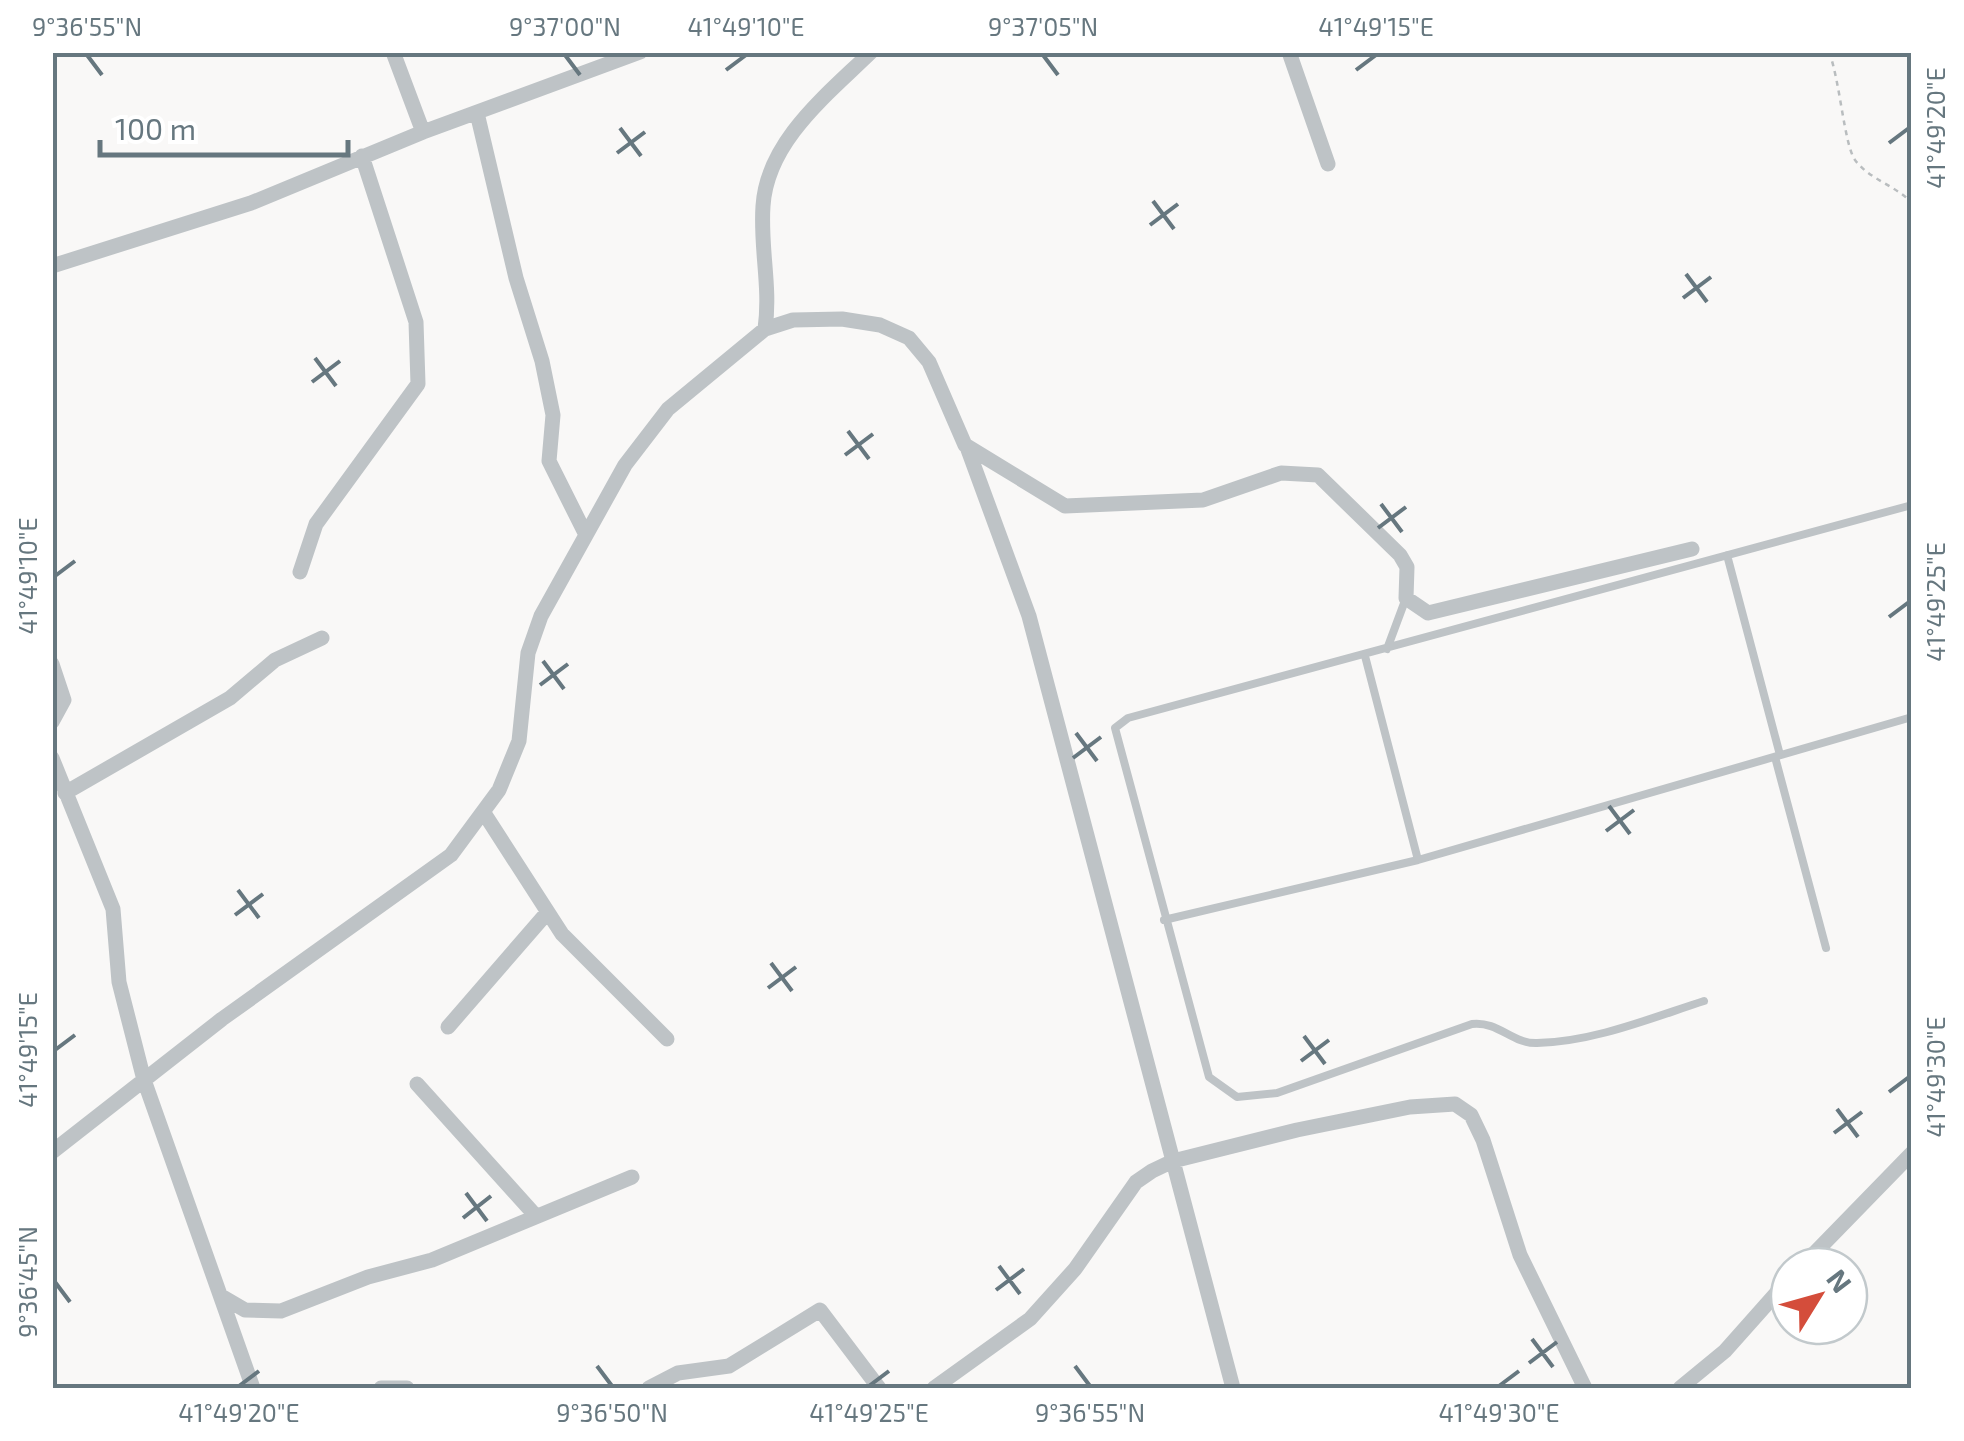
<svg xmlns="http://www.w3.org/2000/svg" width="1964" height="1441" font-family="'Exo 2',sans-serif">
  <rect width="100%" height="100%" fill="#f9f8f7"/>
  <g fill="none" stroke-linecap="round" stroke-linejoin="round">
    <path stroke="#b9bdbf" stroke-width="2.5" stroke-dasharray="5 5" stroke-linecap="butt" d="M 1829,52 C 1840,80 1844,144 1855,160 C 1870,180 1895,185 1912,203"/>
    <path stroke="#bec3c6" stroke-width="8" d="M 1727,555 L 1780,755
      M 1387,649 L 1406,598
      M 1365,656 L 1418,860
      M 1775,757 L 1826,948
      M 1164,920 L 1418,860 L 1912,717
      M 1704,1001 C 1651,1018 1593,1042 1537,1043 C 1512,1044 1499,1021 1472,1024 L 1277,1093 L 1237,1097 L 1209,1077 L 1115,728 L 1128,718 L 1912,505"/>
    <path stroke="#bec3c6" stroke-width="15" d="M 393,52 L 423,132
      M 1289,52 L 1328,164
      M 477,113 L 516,278 L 542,361 L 553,415 L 549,461 L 585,533
      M 52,266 L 251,203 L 423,132 L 640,52
      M 765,329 C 771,287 760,248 763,206 C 767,141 828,94 871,52
      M 967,447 L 1029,616 L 1233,1388
      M 300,572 L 316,524 L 418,384 L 416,322 L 362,156
      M 52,664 L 64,700 L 52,722
      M 52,758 L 113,909 L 119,982 L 144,1080 L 253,1388
      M 65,793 L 230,698 L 275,660 L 322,638
      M 484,813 L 562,934 L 667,1039
      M 448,1027 L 546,914
      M 417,1084 L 535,1215
      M 52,1152 L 222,1019 L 451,855 L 499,790 L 519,741 L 528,653 L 541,616 L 625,465 L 668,409 L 765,329 L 793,320 L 842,319 L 880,325 L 909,338 L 929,362 L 965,445 L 1065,506 L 1203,500 L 1281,473 L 1318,475 L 1400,555 L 1407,567 L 1406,598 L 1428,613 L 1692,549
      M 1802,1266 L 1912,1153
      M 221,1296 L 245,1310 L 281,1311 L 368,1277 L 432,1260 L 632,1177
      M 381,1388 L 407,1388
      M 649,1388 L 678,1373 L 729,1366 L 820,1310 L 879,1388
      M 934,1388 L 1030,1319 L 1075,1269 L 1136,1182 L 1152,1171 L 1173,1161 L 1297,1130 L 1410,1107 L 1455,1104 L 1471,1115 L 1483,1140 L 1520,1255 L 1585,1388
      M 1680,1388 L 1725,1351 L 1789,1279"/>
  </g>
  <path fill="none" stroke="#66777f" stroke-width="4" d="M 87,55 L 102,75M 565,55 L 580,75M 1043,55 L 1058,75M 726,70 L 746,55M 1356,70 L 1376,55M 620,128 L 641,156M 1889,143 L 1909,128M 617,153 L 645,132M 1153,201 L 1174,229M 1150,225 L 1178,204M 1686,274 L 1707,302M 1683,298 L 1711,277M 315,358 L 336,386M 312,382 L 340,361M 848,431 L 869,459M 845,455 L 873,434M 1381,504 L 1402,532M 1378,528 L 1406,507M 55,576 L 75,561M 1889,617 L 1909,602M 543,661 L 564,689M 540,685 L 568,664M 1076,733 L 1097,761M 1073,758 L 1101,737M 1609,806 L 1630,834M 1606,831 L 1634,810M 238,890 L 259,918M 235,915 L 263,894M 771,963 L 792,991M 768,988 L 796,967M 1304,1036 L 1325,1064M 55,1050 L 75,1035M 1301,1061 L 1329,1040M 1889,1092 L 1909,1077M 1837,1109 L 1858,1137M 1834,1133 L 1862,1112M 466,1193 L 487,1221M 463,1218 L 491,1196M 999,1266 L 1020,1294M 55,1282 L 70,1302M 996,1290 L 1024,1269M 1532,1339 L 1553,1367M 1529,1363 L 1557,1342M 597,1366 L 612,1386M 1075,1366 L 1090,1386M 239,1386 L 259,1371M 869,1386 L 889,1371M 1499,1386 L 1519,1371"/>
  <rect width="1964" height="1441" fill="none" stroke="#ffffff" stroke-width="110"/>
  <g transform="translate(1819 1296) rotate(53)"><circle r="48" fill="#ffffff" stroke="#c2c9cc" stroke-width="2.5"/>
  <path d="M0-8L18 38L0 25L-18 38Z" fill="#d44d3b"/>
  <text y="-15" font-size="28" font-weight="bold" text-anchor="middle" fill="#66777f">N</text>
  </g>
  <path d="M100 140v15h248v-15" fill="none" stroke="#66777f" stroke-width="5"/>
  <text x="115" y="140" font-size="30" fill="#66777f" stroke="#ffffff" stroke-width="8" paint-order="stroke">100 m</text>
  <rect x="55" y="55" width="1854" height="1331" fill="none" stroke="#66777f" stroke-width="4"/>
  <g font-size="25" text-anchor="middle" fill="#66777f">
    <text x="87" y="36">9°36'55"N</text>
    <text x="565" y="36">9°37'00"N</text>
    <text x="746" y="36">41°49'10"E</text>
    <text x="1043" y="36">9°37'05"N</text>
    <text x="1376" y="36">41°49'15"E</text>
    <text transform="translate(1936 128) rotate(-90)" y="9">41°49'20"E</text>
    <text transform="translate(28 576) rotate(-90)" y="9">41°49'10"E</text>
    <text transform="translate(1936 602) rotate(-90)" y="9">41°49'25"E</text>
    <text transform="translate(28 1050) rotate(-90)" y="9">41°49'15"E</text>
    <text transform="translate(1936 1077) rotate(-90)" y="9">41°49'30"E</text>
    <text transform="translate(28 1282) rotate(-90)" y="9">9°36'45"N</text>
    <text x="239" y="1422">41°49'20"E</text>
    <text x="612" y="1422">9°36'50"N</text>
    <text x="869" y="1422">41°49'25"E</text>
    <text x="1090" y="1422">9°36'55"N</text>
    <text x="1499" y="1422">41°49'30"E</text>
  </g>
</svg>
